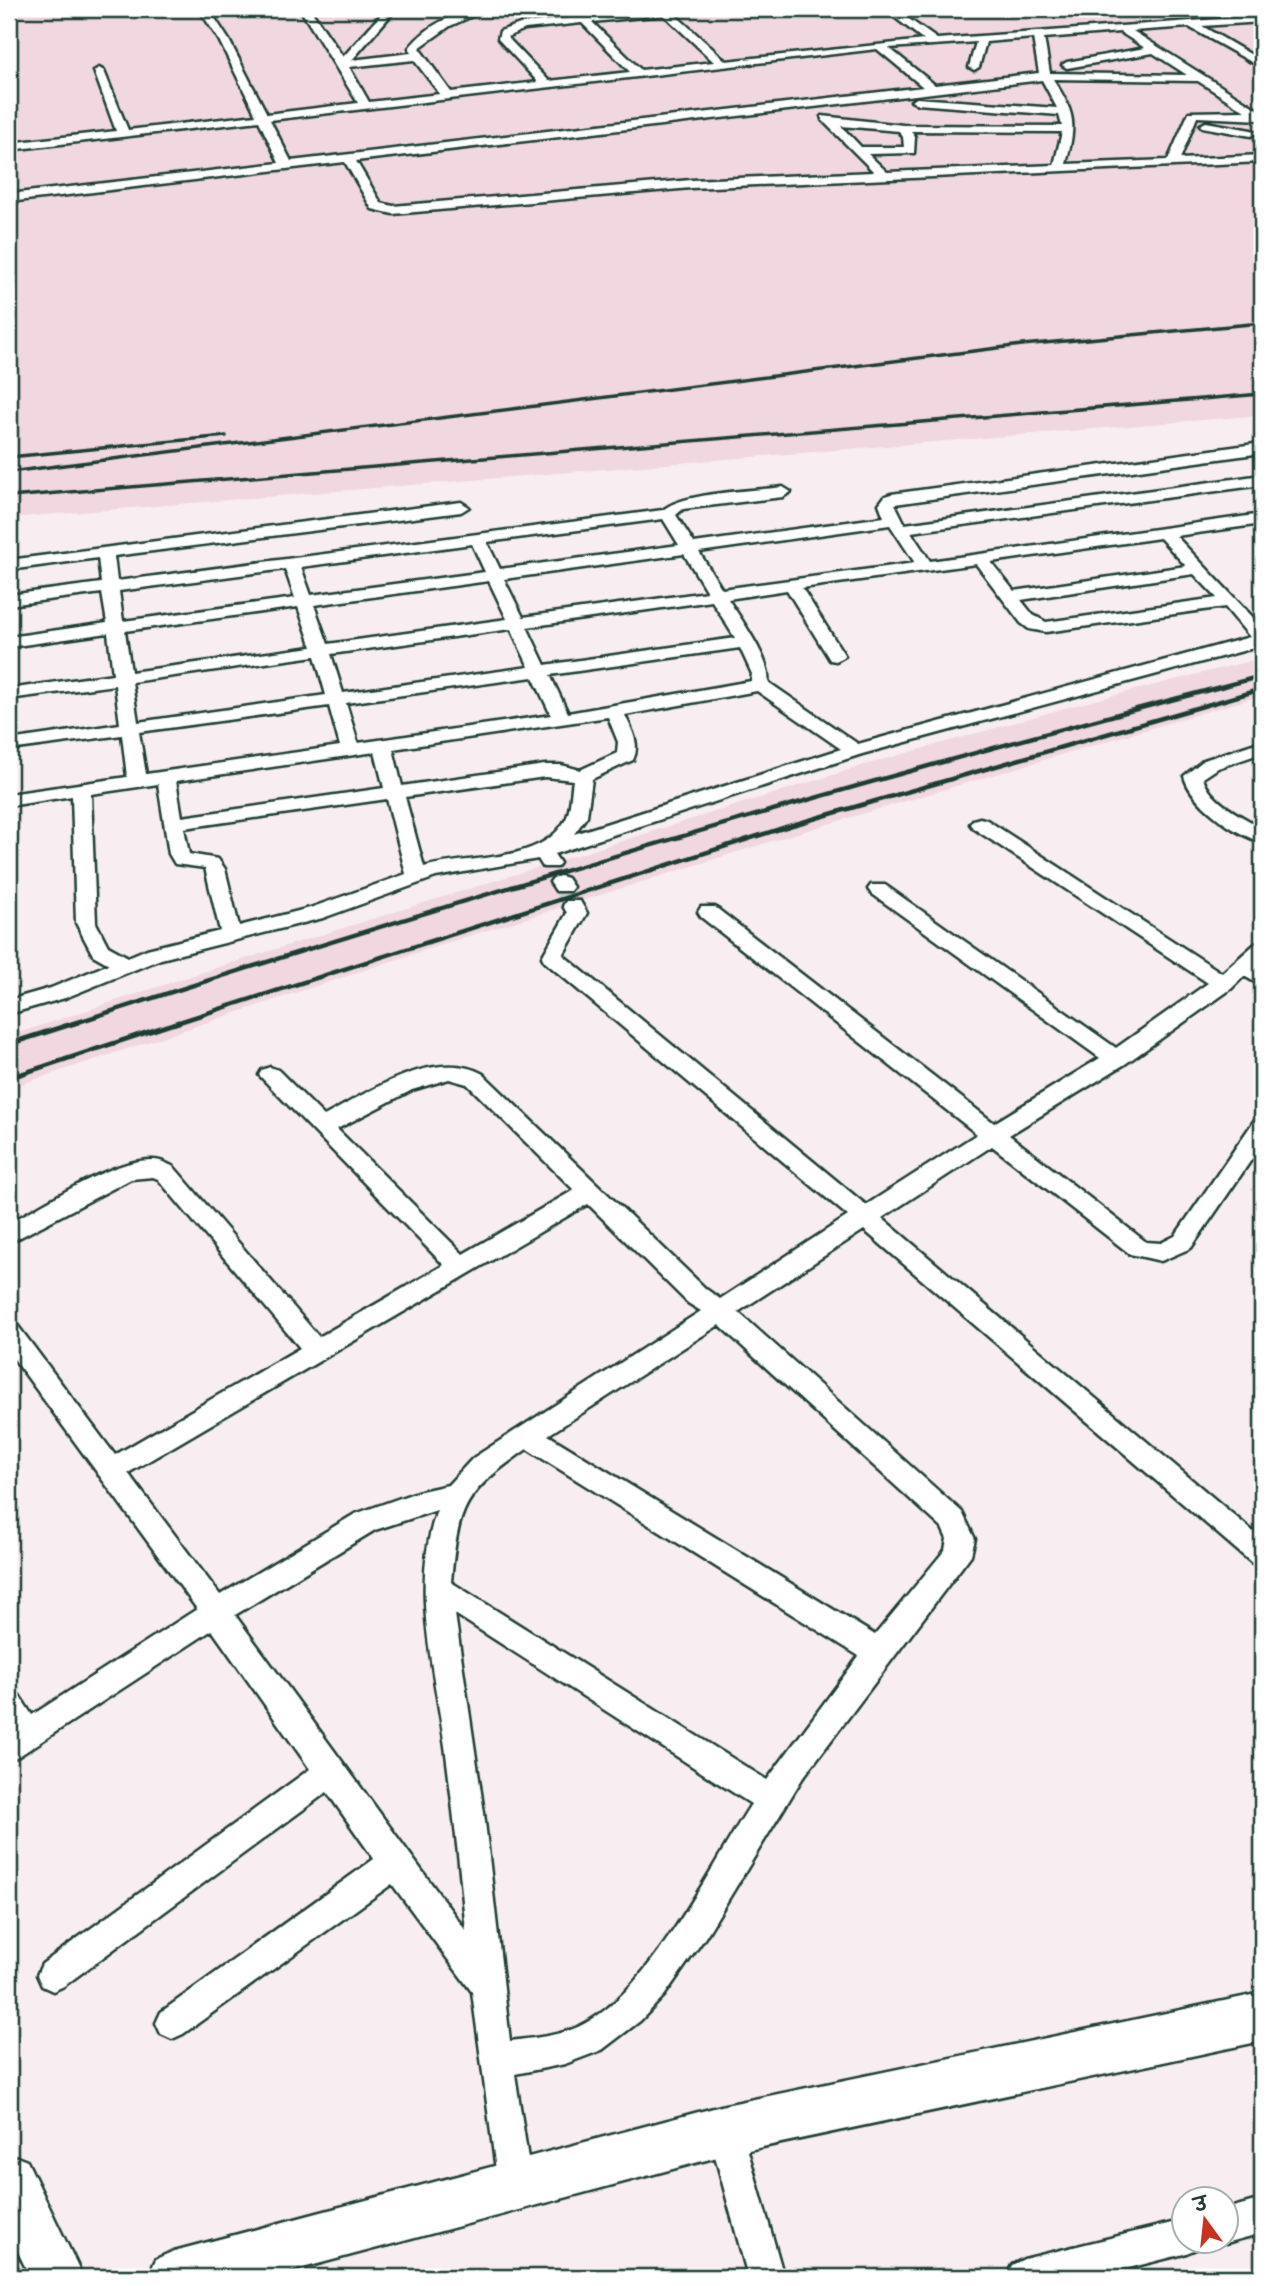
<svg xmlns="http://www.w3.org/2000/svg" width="1271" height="2286" font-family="'Patrick Hand','Playpen Sans Deva',sans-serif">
  <rect width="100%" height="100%" fill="#f8edf1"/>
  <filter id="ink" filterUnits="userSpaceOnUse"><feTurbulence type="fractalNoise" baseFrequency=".0143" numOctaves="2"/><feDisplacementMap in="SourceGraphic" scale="14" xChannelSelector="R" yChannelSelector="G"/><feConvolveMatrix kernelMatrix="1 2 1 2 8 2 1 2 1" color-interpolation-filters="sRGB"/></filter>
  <g filter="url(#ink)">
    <path fill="#f0d7e0" d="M 9,9 L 1262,9 L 1262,415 L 9,518 Z
      M 1262,658 L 1262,695 L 791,835 L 440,945 L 9,1088 L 9,1036 L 200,973 L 868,764 L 1076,705 Z"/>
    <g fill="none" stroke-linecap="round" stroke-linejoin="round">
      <path stroke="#cdcacb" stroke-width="19" stroke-dasharray="19 10" stroke-linecap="butt" d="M 563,887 L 573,906"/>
      <defs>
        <path id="street" d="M 199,9 L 209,9 L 229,40 L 267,114 L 358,103 L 300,9 L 310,9 L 343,57 L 386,9 L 396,9 L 352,60 L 411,53 L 409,48 C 427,25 458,9 488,9 L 450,26 L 419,48 L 451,92 L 538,82 L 498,39 L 500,31 L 523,23 L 658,9 L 669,9 L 726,61 L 924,40 L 884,9 L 895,9 L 937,39 L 1262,16 L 1262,22 L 1202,26 L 1262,61 L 1262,68 L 1189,27 L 1133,31 L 1262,112 L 1262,120 L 1197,117 L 1180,159 L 1262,155 L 1262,162 L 691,188 L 393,214 L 372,209 L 345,162 L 9,202 L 9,194 L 279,163 L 259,121 L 9,150 L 9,143 L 116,131 L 94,71 L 99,68 L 104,71 L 128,130 L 256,115 L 219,40 ZM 664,15 L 714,62 L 641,70 L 592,22 ZM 582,23 L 630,72 L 549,81 L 507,37 L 525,29 ZM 1120,32 L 1145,48 L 1067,62 L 1062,65 L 1067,68 L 1153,53 L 1187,75 L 1050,73 L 1044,38 ZM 1033,38 L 1039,73 L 935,85 L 889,48 L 976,42 L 969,67 L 974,70 L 979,67 L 986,42 ZM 877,49 L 923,87 L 291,161 L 270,120 ZM 414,60 L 440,94 L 369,102 L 349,67 ZM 1053,79 L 1198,81 L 1245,111 L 1189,112 L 1168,160 L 1066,164 C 1076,123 1076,115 1053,79 ZM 1042,80 L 1057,108 L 917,98 L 911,101 L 917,104 L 1059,115 L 1062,126 L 903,125 L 822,116 L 822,120 L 874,172 L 691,180 L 393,206 L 381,203 L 356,161 ZM 841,126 L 899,131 L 903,137 L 904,147 L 861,147 ZM 911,131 L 1062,132 L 1054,165 L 887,172 L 868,154 L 914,153 L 915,137 Z
          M 1206,122 L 1251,130 L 1257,133 L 1251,136 L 1202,127 L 1200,125 Z
          M 1262,443 L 1262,453 L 895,504 L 905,524 L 1262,475 L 1262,485 L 911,532 L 930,561 L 1262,514 L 1262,524 L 1176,536 L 1262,627 L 1261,646 L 862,754 L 554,854 L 560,863 L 557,867 L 543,867 L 538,859 L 436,877 L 323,918 L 161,959 L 65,998 L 9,1014 L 9,1000 L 51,988 L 109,964 L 93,955 L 76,923 L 72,796 L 9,806 L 9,794 L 127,777 L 122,735 L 9,750 L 9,740 L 120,724 L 115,685 L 9,699 L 9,689 L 113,674 L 108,633 L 9,647 L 9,637 L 107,623 L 102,593 L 9,605 L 9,595 L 101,583 L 98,558 L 9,570 L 9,560 L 461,502 L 469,507 L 461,512 L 114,556 L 117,581 L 663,510 C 684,492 754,491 783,487 L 791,492 L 783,497 L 683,509 L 676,515 L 694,543 L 884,517 L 879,504 L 885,496 L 891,494 ZM 663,519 L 679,545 L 500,569 L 487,542 ZM 890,525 L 915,563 L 722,589 L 699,552 ZM 1160,538 L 1186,566 L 1014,591 L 991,562 ZM 472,544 L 485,572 L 311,595 L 301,567 ZM 684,554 L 707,592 L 523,617 L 504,579 ZM 976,564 L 1021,623 L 1029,629 L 1046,632 L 1225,607 L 1250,637 L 858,744 L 768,682 C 772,661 740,618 728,599 L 787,590 L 830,660 L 836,661 L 845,656 L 802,588 ZM 285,569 L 295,598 L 123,621 L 119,591 ZM 1194,574 L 1217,598 L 1046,622 L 1033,615 L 1021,600 ZM 489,581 L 507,619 L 328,644 L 314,605 ZM 712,601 L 735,638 L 545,665 L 527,627 ZM 298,607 L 312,647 L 131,672 L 125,631 ZM 511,629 L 529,667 L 343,693 L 331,654 ZM 740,648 L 752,674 L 751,681 L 568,713 L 550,675 ZM 315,656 L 326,695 L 138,722 L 132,682 ZM 533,677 L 551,715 L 358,743 L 346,703 ZM 757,691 L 841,749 L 574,834 L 587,816 L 592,779 L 633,760 C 641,744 631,729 625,715 ZM 329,706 L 340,746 L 146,774 L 139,732 ZM 608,717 L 618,742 L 617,753 L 580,770 L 561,765 L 545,765 L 402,786 L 393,749 ZM 375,752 L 384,788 L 182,817 L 176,781 ZM 545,777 L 573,780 C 571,792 571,807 567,817 C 544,865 466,855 424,867 L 405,797 ZM 158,784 L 169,854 L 175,864 L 205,868 L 220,931 L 147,949 L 128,957 L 108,946 L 96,923 L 91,794 ZM 387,799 L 406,874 L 310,908 L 239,926 L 225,869 L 218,859 L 189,854 L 184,828 Z
          M 1262,741 L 1262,753 L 1218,768 L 1203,778 C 1210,802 1242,816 1262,828 L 1262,842 C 1235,835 1191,803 1184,776 L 1204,760 Z
          M 980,818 L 987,820 L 1222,973 L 1255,944 L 1262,942 L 1262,960 L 1256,965 L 1262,969 L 1262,986 L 1244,976 L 1231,989 L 1125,1064 L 1009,1135 L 1146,1242 L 1161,1243 L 1175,1236 L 1254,1121 L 1262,1119 L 1262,1144 L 1191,1248 L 1161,1261 L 1130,1254 L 992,1146 L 882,1218 L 1262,1539 L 1262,1567 L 1252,1563 L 864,1230 L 738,1312 L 962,1512 L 975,1539 L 971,1555 L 802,1779 L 706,1936 L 664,1996 L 640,2021 L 602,2050 L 565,2064 L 515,2074 L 532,2185 L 527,2197 L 515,2202 L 503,2197 L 498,2185 L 472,1992 L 392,1884 L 183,2034 L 172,2039 L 161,2034 L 156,2023 L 161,2012 L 374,1859 L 327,1792 L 64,1986 L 53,1991 L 42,1986 L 37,1975 L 42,1964 L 310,1769 L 212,1630 L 19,1756 L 9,1760 L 9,1691 L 19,1695 L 32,1715 L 197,1609 L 9,1352 L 9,1323 L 18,1326 L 115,1455 L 300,1348 L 158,1179 L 153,1177 L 131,1179 L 9,1243 L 9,1223 C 46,1204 113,1158 154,1160 C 161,1160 168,1164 174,1167 L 319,1337 L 444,1265 L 259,1075 L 262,1070 L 270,1067 L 278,1070 L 324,1116 C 367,1093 435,1047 483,1074 L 706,1289 L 720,1299 L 848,1216 L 545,962 L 542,957 L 567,913 L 563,906 L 566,901 L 580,901 L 587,913 L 563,955 L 866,1205 L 977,1134 L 701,917 L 698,912 L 701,907 L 715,907 L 994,1123 L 1100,1058 L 871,893 L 868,889 L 871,885 L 885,885 L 1116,1048 L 1208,983 L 973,828 L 970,824 L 973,820 ZM 449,1079 L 467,1084 L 574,1190 L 463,1254 L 337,1129 L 412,1090 ZM 588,1204 L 688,1303 L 701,1311 L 473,1458 L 448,1485 L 417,1492 L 355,1514 L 220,1595 L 128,1473 ZM 719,1325 L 942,1528 L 947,1539 L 945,1550 L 875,1635 L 548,1435 ZM 527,1449 L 859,1656 L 767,1780 L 451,1582 C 458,1505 464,1493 527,1449 ZM 437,1510 C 410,1584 434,1670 445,1746 C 453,1808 460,1869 466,1931 L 235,1615 L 375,1530 ZM 455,1614 L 751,1804 C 710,1867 648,1996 578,2027 C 558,2036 533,2038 510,2041 L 484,1813 Z
          M 560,876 L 567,878 L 573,887 L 570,891 L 556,891 L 550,882 L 553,878 Z
          M 725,2113 L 737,2118 L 742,2130 L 784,2277 L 748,2277 L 708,2130 L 713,2118 Z
          M 1262,2199 L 1262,2233 L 1226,2243 L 1219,2240 L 1226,2240 L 1226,2209 Z
          M 1184,2220 L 1184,2240 L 1200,2240 L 1196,2249 L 1184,2254 L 1093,2277 L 1006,2277 L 1012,2265 L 1024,2259 Z"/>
        <path id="secondary" d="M 1262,1993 L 1262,2041 L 725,2155 L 269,2277 L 148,2277 L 156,2259 L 174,2251 L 725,2105 Z
          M 9,2154 L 27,2161 L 83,2277 L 30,2277 L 9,2233 Z"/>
      </defs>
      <use href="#street" stroke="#1f3d34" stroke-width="5"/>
      <use href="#secondary" stroke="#1f3d34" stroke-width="5"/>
      <use href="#street" fill="#fff" fill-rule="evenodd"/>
      <use href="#secondary" fill="#fff" fill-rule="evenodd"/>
      <path stroke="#1f3d34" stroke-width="3.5" d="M 9,457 L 226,436
        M 9,472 L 1022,345 L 1262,323
        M 9,497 L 1262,394"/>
      <path stroke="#1f3d34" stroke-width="4.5" d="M 72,1024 C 466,897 862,780 1262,676
        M 173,1024 L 789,826 L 1262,689"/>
      <path stroke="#1f3d34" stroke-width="5" d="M 9,1044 L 78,1022
        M 9,1078 L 178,1022"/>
    </g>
  </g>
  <rect width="1271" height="2286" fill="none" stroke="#fff" stroke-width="35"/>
  <rect x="18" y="18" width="1236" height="2251" fill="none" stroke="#1f3d34" stroke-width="2.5" filter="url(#ink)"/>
  <g transform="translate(1205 2220) rotate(345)"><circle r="33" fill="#ffffff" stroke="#a5b1ae" stroke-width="2"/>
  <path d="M0-5L12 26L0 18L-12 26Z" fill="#c8321e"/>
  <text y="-10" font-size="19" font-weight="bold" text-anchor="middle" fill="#1f3d34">उ</text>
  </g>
</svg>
